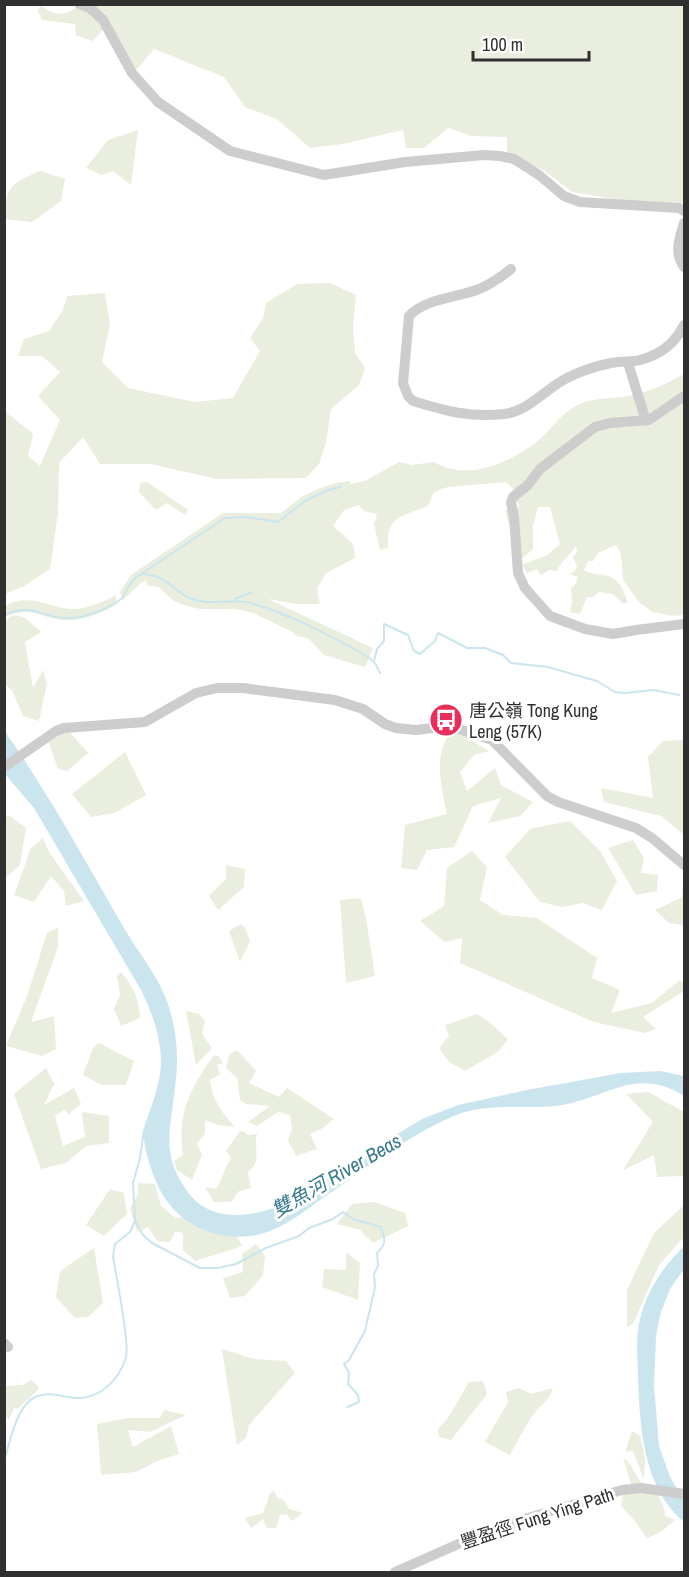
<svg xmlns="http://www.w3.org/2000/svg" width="689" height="1577" font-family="'Archivo Narrow','Noto Sans TC',sans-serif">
  <rect width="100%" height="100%" fill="#fff"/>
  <path fill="#e9eede" d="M 75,4 L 684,5 L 684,203 L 631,202 L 572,192 L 543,170 L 507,153 L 507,137 L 472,136 L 448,128 L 424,148 L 406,148 L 403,130 L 342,144 L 310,148 L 277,119 L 245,107 L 224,77 L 154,49 L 134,73 L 110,27 L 111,22 L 92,41 L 76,35 L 75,24 L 42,20 L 38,11 L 41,5 C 52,16 63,16 76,8 Z
    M 138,130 L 131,185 L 113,171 L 102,175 L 86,168 L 108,140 Z
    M 40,171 L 65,179 L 61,201 L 32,222 L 5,219 C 4,186 13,183 40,171 Z
    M 330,283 L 356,295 L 353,328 L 355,353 L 365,368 L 359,385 L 331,409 L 326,443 L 319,464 L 306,478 L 217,479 L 151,464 L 100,464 L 83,437 L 59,463 L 58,513 L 50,569 L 24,586 L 5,594 L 5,411 L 33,434 L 28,456 L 40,466 L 60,420 L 38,396 L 60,372 L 42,356 L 18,356 L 24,339 L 49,331 L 63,310 L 67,296 L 105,293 L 110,324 L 102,362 L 128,388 L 195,402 L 233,398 L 260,351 L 250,338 L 263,318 L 266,303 L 297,284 Z
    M 684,374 L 684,615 L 673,616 L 653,612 L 640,603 L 623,580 L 621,554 L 616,545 L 598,553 L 593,561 L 588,561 L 584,570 C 590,574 596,574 603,575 C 619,577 624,590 628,603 L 622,603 L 613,594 L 599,592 L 593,597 L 587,597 L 580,614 L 570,612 L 572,602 L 571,588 L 575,585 L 578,577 L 570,574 L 575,571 L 577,566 L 573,558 L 577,552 L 576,546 C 570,555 561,561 557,571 L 549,570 L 541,575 L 537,569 L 527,573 L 522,565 L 547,555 L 560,544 L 550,507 L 538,507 L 533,526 L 533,549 L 521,559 C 522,544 521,532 508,522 L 505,510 L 519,508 L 515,491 L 506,482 L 448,487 L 434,492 L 428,506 C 402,516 386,516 388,548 L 380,550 L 374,524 L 377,514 L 364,511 L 359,505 L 344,510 L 333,526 L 353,544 L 355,558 L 326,573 L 317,589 L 320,604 L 297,604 L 268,599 L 373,648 L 365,667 L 324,655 L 308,638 L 297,636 L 291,631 L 253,613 L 236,609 L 200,609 L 184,605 L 174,601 L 158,587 L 146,585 L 147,580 L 141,583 L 123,600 L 120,592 L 131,575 L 223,513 L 281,513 L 303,496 L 318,489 L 335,483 L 350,481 L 350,484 L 365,481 L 399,462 L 412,465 L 434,462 C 466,482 511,463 539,440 C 554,427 559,414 580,404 C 594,397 613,399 629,396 C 649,393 667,383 684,374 Z
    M 147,482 L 188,510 L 185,515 L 167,503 L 156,510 L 139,492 L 140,483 Z
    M 115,595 L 118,603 C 103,613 83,621 64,620 C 41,618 29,605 5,617 L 5,606 C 28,593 46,606 69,609 C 83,610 104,603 115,595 Z
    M 13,615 L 24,617 L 41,632 L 25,642 L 33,688 L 43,670 L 47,683 L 39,721 L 23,716 L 12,690 L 5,685 L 5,621 Z
    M 67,729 L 88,753 L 67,771 L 58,769 L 48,740 Z
    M 453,729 L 489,751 L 474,755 L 460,772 L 467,791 L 495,768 L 501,785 L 533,802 L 520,816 L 488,823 L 501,798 L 473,806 L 454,847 L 427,850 L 417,870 L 401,868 L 405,825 L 447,814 C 441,785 432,754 453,729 Z
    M 684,740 L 684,835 L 661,816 L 604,802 L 601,788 L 653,798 L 648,757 L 663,741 Z
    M 125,752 L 146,795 L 114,813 L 91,817 L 72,794 Z
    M 10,816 L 26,828 L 20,865 L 5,878 L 5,817 Z
    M 570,821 L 600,851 L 617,881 L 602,910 L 583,903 L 562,907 L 540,902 L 505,857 L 530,829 Z
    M 43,838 L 49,852 L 84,901 L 66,906 L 64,891 L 51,876 L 34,902 L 14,895 L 31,848 Z
    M 633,840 L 644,858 L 641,873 L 658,875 L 657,891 L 636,895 L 608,848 Z
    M 472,851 L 487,867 L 480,900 L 503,915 L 537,918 L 597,958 L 592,978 L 620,990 L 611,1013 L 652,1003 L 680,980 L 684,983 L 684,991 L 643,1017 L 656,1029 L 645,1033 L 594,1022 L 460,963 L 462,938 L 445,942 L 420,921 L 444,906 L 447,868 Z
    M 226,865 L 245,869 L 244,887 L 218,910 L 209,896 L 226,879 Z
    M 683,886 L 684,886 L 684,925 L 669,923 L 655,910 L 682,897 Z
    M 361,898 L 366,919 L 375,976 L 346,983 L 340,900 Z
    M 241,924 L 245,928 L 250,941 L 240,962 L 229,931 Z
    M 58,928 L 58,947 L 31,1022 L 54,1016 L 56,1049 L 42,1056 L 6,1046 L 27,996 L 47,933 Z
    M 121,972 C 133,985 140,1002 140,1018 L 121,1026 L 114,1009 L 120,995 L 117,976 Z
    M 186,1011 L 199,1014 L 205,1021 L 202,1034 L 212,1048 L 196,1065 Z
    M 477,1014 L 489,1022 L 508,1039 L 499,1051 L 465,1071 L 449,1062 L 439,1048 L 449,1036 L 445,1025 Z
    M 99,1043 L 134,1061 L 126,1085 L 102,1085 L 83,1075 L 93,1048 Z
    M 237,1050 L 256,1071 L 249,1083 L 279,1097 L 287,1088 L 334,1119 L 323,1128 L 310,1134 L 317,1149 L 296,1156 L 288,1140 L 292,1129 L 290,1115 L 278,1112 L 257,1126 L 248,1122 L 270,1106 L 246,1104 L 240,1100 L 237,1078 L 226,1068 L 229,1055 Z
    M 214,1055 L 218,1056 L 223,1063 L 217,1065 L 220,1074 L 210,1080 C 212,1100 222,1113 235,1127 L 217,1125 L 205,1120 L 205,1134 L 197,1143 L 202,1155 L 192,1180 L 177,1170 L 174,1161 L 183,1155 C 177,1113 190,1089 214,1055 Z
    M 46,1068 L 54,1084 L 44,1105 L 74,1088 L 81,1104 L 69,1114 L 64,1110 L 55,1116 L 63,1146 L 85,1137 L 82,1112 L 109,1116 L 109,1143 L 86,1146 L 66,1163 L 41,1169 L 14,1094 Z
    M 648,1092 L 684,1112 L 684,1175 L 681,1176 L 657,1177 L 654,1155 L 623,1170 L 653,1122 L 626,1094 Z
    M 240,1131 L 245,1132 L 248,1135 L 257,1134 C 253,1152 263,1157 248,1173 L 251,1188 L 239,1191 L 231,1202 L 214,1202 L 205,1187 L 216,1189 C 223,1179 224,1168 231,1158 L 226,1151 Z
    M 138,1183 L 155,1184 L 161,1206 L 176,1218 L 181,1217 C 199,1228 216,1236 237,1236 L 242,1246 L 195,1261 L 183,1250 L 183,1233 L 175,1231 L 170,1242 L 157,1241 L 148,1227 L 137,1232 L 130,1208 L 138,1194 Z
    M 110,1189 L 124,1193 L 127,1214 L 104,1236 L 86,1225 Z
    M 374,1202 L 405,1213 L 408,1226 L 373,1243 L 360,1230 L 337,1224 L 352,1204 Z
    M 684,1205 L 684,1237 L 659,1265 L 633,1324 L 627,1327 L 627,1290 L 654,1233 Z
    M 256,1244 L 265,1256 L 263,1275 L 245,1296 L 230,1298 L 223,1278 L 243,1272 L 242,1254 Z
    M 94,1248 L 103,1303 L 88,1317 L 75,1318 L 56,1297 L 60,1271 Z
    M 346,1252 L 360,1263 L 358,1300 L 322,1287 L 324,1269 L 346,1270 Z
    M 222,1349 L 254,1359 L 286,1361 L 295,1373 L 249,1425 L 246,1438 L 237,1445 Z
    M 31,1380 L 39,1387 L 36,1392 L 17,1409 L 14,1408 L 9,1420 L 5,1416 L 5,1386 L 23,1385 Z
    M 483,1381 L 487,1394 L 451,1440 L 439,1437 L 438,1429 L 448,1418 L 469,1382 Z
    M 519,1388 L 531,1394 L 553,1388 C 549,1401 540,1405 532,1416 C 524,1428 517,1442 510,1455 L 485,1442 L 508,1402 L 506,1392 Z
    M 164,1410 L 186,1415 L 150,1432 L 128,1430 L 133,1447 L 171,1426 L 179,1454 L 157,1461 L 136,1472 L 101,1475 L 97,1424 L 128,1418 L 160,1418 Z
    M 632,1431 L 640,1436 L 645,1458 L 644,1480 L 633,1451 L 625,1452 Z
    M 623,1458 C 632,1463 634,1473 640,1481 C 644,1486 649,1486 653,1489 C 660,1496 665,1507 665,1516 L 675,1520 L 661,1532 L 647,1538 L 634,1520 L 621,1506 L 622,1497 L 631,1484 Z
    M 274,1491 L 277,1498 L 283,1499 L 289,1509 L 303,1513 L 292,1521 L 287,1514 L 280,1515 L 276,1528 L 267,1528 L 263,1519 L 251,1528 L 245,1518 L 263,1513 L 270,1493 Z"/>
  <path fill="#cae5ee" d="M 4,730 C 49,794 85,861 124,928 C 139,954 160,978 169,1007 C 177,1033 179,1060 175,1087 C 171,1129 160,1154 187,1191 C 210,1223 249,1218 281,1205 L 422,1119 L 458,1105 L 527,1090 L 621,1073 L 660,1071 L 684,1076 L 684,1096 C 641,1069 614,1092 572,1103 C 535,1112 495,1101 459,1114 C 412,1132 363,1171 320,1200 C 302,1213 283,1228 261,1234 C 224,1243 183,1229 163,1195 C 154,1181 142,1146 144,1130 C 144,1124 148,1118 149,1113 C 155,1097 160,1080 161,1064 C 161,1037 153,1015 141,990 L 34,808 L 5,774 Z
    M 684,1246 L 684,1269 L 670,1289 L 660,1315 L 656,1337 L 654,1386 L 659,1446 L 670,1477 L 684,1500 L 684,1522 C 643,1488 640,1428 638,1378 C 638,1359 635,1339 640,1319 C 647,1290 663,1267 684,1246 Z"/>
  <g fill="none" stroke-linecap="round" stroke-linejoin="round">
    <path stroke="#cae5ee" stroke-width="2" d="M 144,574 C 150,575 157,576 162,579 C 173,585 179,594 192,599 C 211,606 232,598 251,603 C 292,615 332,636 368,657 L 375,663 L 380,673
      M 235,599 L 252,592
      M 4,615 C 31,603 40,616 64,618 C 76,619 86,616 97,612 C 105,609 116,604 122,598 C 127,592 127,586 135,578 L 225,518 L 246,517 L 278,522 L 305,501 L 328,490 L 340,487
      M 374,661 L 377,649 L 384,641 L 384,624 L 408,635 L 414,651 L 420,654 L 435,641 L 438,633 L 467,648 L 485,648 L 503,655 L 511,663 L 548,667 L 572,674 L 597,681 L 615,692 L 625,693 L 653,690 L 679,695
      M 135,1221 L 143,1235 L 152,1243 L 200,1268 L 218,1268 L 236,1264 L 266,1248 L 299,1236 L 309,1228 L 333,1219 L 343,1212 L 353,1219 L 381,1227 C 385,1238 387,1244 377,1253 L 378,1266 L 374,1274 L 375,1287 L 365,1331 L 349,1360 L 344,1364 L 349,1373 L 348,1384 L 358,1395 L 359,1402 L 347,1407
      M 4,1462 C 9,1444 17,1405 35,1397 C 51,1390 66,1399 81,1398 C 103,1396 120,1378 126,1357 C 130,1342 116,1276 113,1257 L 115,1244 L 130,1232 L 135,1221 L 133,1183 L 140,1158 L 144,1130 L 146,1128"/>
    <path stroke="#cdcdcd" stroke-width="10" d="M 79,4 L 90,8 L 103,20 L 132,73 L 158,102 L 230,151 L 324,175 L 405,162 L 484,155 L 500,156 L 514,159 L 539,175 L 564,196 L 580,202 L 679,208 L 684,211
      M 684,223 C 679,239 674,253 684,267
      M 511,269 C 501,277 492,284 479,289 C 457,298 426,298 409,316 L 403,383 L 408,396 L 413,401 C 446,411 470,418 504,414 C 529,411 545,389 567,378 C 581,371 596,366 611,363 C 630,360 636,364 656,354 C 668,348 678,337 684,325
      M 628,363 L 646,421
      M 684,396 L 649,420 L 610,423 L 595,427 L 540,469 L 528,485 L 513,497 L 511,502 L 514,517 L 518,573 L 525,588 L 550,616 L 585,629 L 613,634 L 636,630 L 684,624
      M 4,767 L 56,731 L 64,728 L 145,722 L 196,693 L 217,688 L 243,688 L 335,700 L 363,709 L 385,724 L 396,728 L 416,730 L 450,726 L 492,740 L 547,796 L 558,802 L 636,828 L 652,838 L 684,865
      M 4,1343 L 8,1347
      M 395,1572 L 463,1542 L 528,1518 L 622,1490 L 641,1488 L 684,1494"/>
  </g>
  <defs>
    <symbol id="bus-disc" viewBox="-11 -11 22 22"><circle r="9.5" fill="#eb2e59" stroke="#fff"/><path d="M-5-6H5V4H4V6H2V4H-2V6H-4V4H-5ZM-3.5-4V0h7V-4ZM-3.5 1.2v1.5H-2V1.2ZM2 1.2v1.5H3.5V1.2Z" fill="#fff"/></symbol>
  </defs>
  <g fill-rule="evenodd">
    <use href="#bus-disc" x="427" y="701" width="38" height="38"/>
  </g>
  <g text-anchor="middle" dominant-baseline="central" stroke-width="6" stroke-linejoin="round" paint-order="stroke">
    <g font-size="18" fill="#303030" stroke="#fff" text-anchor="start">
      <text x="469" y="710">唐公嶺 Tong Kung<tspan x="469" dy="21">Leng (57K)</tspan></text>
    </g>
    <g font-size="18" fill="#303030" stroke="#fff">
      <text transform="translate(537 1518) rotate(-18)">豐盈徑 Fung Ying Path</text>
    </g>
    <g font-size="20" font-style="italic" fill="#397b8f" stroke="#fff">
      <text transform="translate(336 1175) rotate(-30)">雙魚河 River Beas</text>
    </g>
  </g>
  <rect width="689" height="1577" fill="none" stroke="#303030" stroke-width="12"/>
  <path d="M473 51v9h116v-9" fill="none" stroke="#303030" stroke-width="3"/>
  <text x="482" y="51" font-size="18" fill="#303030" stroke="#ffffff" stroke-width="4.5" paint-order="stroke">100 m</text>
</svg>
